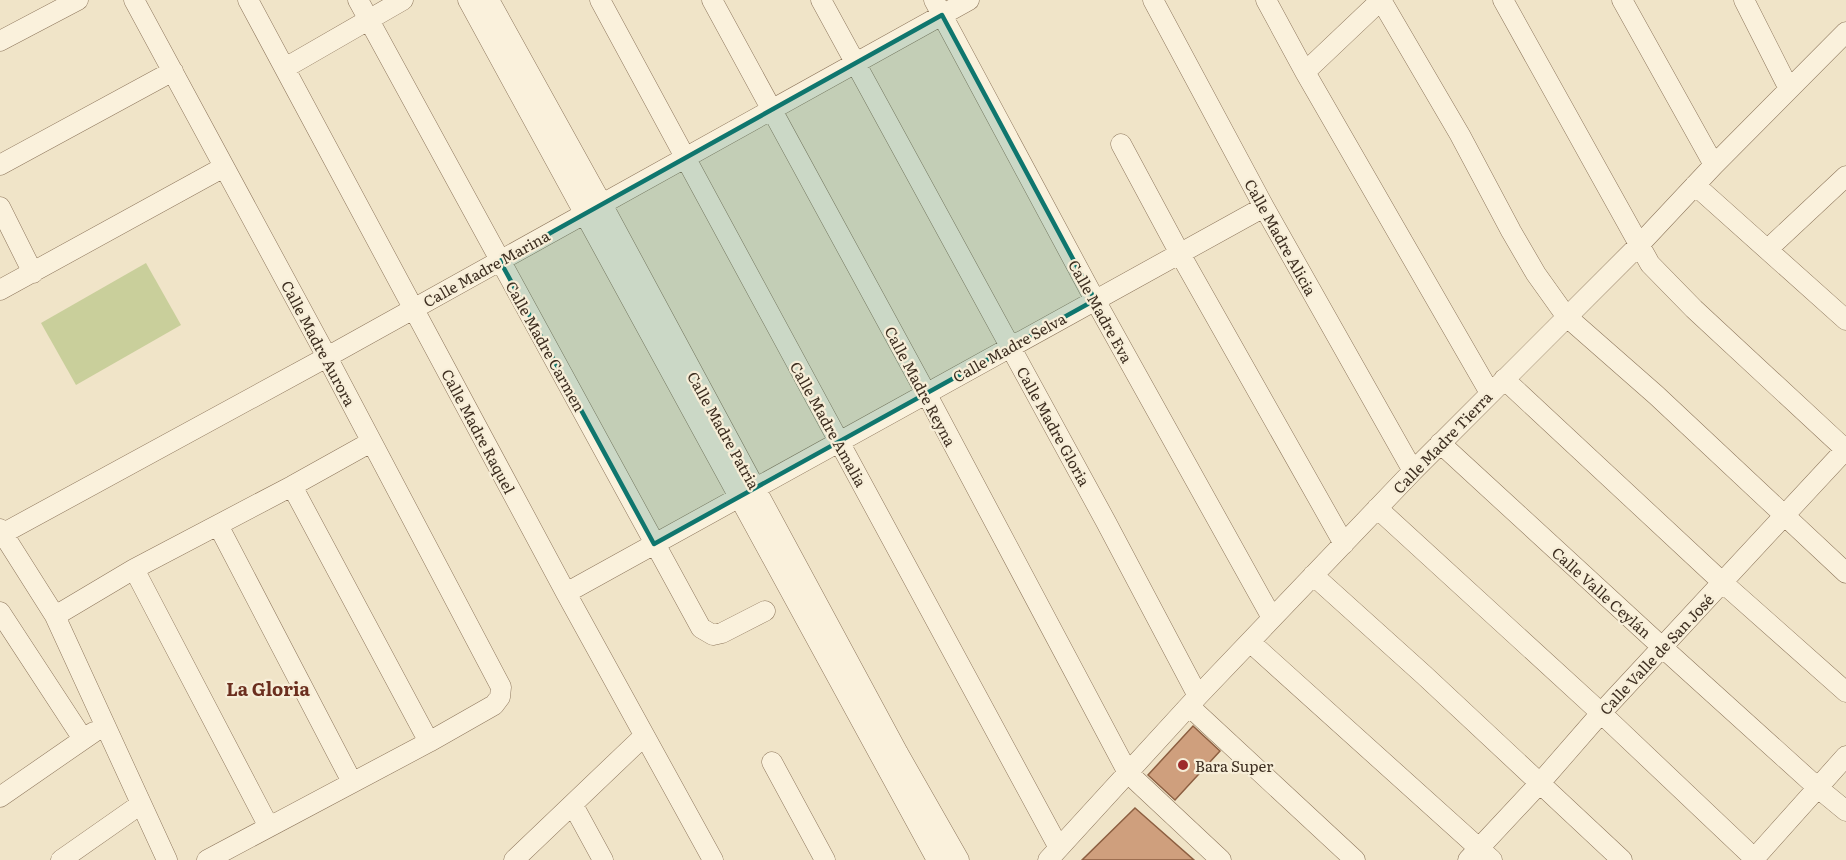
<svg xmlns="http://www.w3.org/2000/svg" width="1846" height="860" font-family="Literata,serif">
  <rect width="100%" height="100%" fill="#f0e4c8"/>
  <path fill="#c9cf9b" d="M 146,263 L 181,325 L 76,385 L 41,323 Z"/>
  <path fill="#cf9f7d" stroke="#8d5f41" stroke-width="1.5" d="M 1193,726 L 1220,751 L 1175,800 L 1148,775 Z
    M 1135,808 L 1194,860 L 1082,860 Z"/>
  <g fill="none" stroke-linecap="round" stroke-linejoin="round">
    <defs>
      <path id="minor" d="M 134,0 L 327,357 L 501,687 L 500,697 L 494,705 L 429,742 L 207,860
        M 248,0 L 566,593 L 713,860
        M 358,0 L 701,628 L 713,635 L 722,633 L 765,611
        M 468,0 L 937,860
        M 489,0 L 602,204 L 898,753 L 959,860
        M 600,0 L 1059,848
        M 712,0 L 926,393 L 1128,773 L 1221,860
        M 821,0 L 1106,522 L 1198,696
        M 934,0 L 1095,300 L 1272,618
        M 1153,0 L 1264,207 L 1413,471
        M 1266,0 L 1305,72 L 1490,393
        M 1381,0 L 1460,135 L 1511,231 L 1536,274 L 1566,316 L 1656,395 L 1846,573
        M 1503,0 L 1650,264 L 1694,309 L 1846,450
        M 1622,0 L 1714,165
        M 1744,0 L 1789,89
        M 0,41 L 78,0
        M 285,68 L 403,0
        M 1305,72 L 1381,0
        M 1121,144 L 1179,252 L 1344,544
        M 0,165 L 173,71
        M 1695,185 L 1846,320
        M 0,207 L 33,273
        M 1768,249 L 1846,176
        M 0,290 L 224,167
        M 1504,379 L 1722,582 L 1846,692
        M 1440,443 L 1662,647 L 1818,788 L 1846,811
        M 292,486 L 429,742
        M 1377,508 L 1601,713 L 1754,858
        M 218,525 L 352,782
        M 0,529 L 55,616 L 167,860
        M 2,534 L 327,357 L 969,0
        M 134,569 L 269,827
        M 1313,575 L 1424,675 L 1622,860
        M 566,593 L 1264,207
        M 0,612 L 83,739
        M 55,616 L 134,569 L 292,486 L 371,442
        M 1250,642 L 1492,860
        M 1189,706 L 1355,860
        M 772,762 L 825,860
        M 0,797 L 94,732
        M 573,805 L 603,860
        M 61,860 L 141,804
        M 514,860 L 644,736
        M 1048,860 L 1198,696 L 1413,471 L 1640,244 L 1714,165 L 1846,32
        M 1468,860 L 1540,783 L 1601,713 L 1846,449
        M 1753,860 L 1846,756"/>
    </defs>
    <use href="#minor" stroke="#8d765c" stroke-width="21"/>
    <use href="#minor" stroke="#faf1dc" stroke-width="20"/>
  </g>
  <path fill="#0f766e" fill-opacity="0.2" stroke="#0f766e" stroke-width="4.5" stroke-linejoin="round" d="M 942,15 L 1095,300 L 654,544 L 500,261 Z"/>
  <circle fill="#9e2a2b" stroke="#f7eed8" stroke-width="2" cx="1183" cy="765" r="6"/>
  <g text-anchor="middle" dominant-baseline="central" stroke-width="4.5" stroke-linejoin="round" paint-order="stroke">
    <g font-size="15" fill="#3d2e20" stroke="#f7eed8">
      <text transform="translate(1281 237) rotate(61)">Calle Madre Alicia</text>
      <text transform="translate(486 268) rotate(-29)">Calle Madre Marina</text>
      <text transform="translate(1101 311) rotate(61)">Calle Madre Eva</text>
      <text transform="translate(319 343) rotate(62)">Calle Madre Aurora</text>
      <text transform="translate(546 346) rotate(61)">Calle Madre Carmen</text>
      <text transform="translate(1009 347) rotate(-29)">Calle Madre Selva</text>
      <text transform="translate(921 386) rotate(62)">Calle Madre Reyna</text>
      <text transform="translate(829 424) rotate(61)">Calle Madre Amalia</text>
      <text transform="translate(1054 426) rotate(61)">Calle Madre Gloria</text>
      <text transform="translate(724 430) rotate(61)">Calle Madre Patria</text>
      <text transform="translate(479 431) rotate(62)">Calle Madre Raquel</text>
      <text transform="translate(1442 442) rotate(-46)">Calle Madre Tierra</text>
      <text transform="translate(1602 592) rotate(42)">Calle Valle Ceylán</text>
      <text transform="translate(1656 654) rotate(-47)">Calle Valle de San José</text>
    </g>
    <g font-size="15" fill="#3d2e20" stroke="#f7eed8" text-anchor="start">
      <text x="1195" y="765">Bara Super</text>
    </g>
    <g font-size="18" font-weight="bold" fill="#6b2e1e" stroke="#f7eed8">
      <text x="268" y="688">La Gloria</text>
    </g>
  </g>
</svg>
